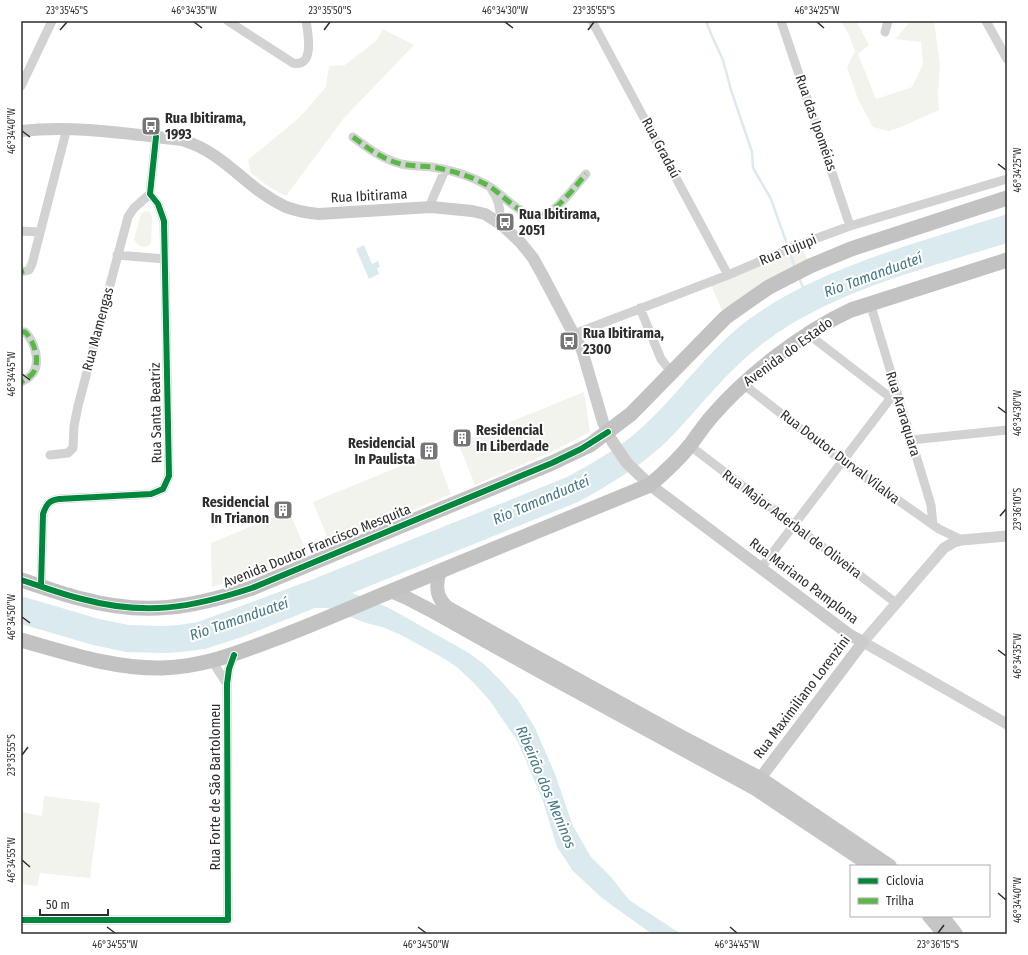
<svg xmlns="http://www.w3.org/2000/svg" width="1028" height="955" font-family="'Fira Sans Condensed',sans-serif">
  <rect width="100%" height="100%" fill="#fff"/>
  <path fill="#f1f3ec" d="M 841,21 L 856,21 L 869,45 L 858,54 L 876,99 L 912,87 L 923,64 L 921,42 L 895,39 L 911,21 L 934,21 L 940,65 L 938,94 L 939,110 L 901,127 L 888,131 L 873,127 L 858,99 L 847,67 L 855,51 L 849,35 Z
    M 383,29 L 414,45 L 344,118 L 286,196 L 271,188 L 251,173 L 248,160 L 300,117 L 326,87 L 329,66 L 345,65 L 377,40 Z
    M 145,211 L 150,212 L 152,216 L 151,243 C 146,250 137,247 134,239 L 141,214 Z
    M 801,244 L 810,266 L 725,318 L 710,282 Z
    M 584,392 L 590,432 L 551,452 L 475,485 L 458,443 Z
    M 435,452 L 451,494 L 330,544 L 313,502 Z
    M 289,511 L 307,553 L 267,569 L 212,587 L 211,543 Z
    M 44,796 L 100,803 L 90,878 L 40,873 L 37,886 L 21,884 L 21,812 L 42,816 Z"/>
  <path fill="#daeaef" d="M 1007,214 L 1007,243 C 927,268 832,291 765,342 C 729,368 702,405 672,436 C 645,464 611,484 578,502 L 352,593 L 389,608 L 469,653 L 484,664 L 500,680 L 518,700 L 535,728 L 555,774 L 573,826 L 591,857 L 612,878 L 629,900 L 681,934 L 652,934 L 602,898 L 573,871 L 557,847 L 543,801 L 518,742 L 490,701 L 474,683 L 458,668 L 445,659 L 403,636 L 385,628 L 363,622 L 328,608 L 315,608 L 242,637 L 205,649 L 182,652 L 163,653 L 126,652 L 93,645 L 21,624 L 21,596 L 99,619 L 129,625 L 163,626 L 179,625 L 198,622 L 311,580 L 567,477 C 597,461 629,442 653,417 C 685,385 712,347 748,320 C 821,266 922,242 1007,214 Z
    M 364,245 L 372,264 L 378,261 L 380,267 L 377,268 L 379,274 L 369,279 L 356,249 Z"/>
  <g fill="none" stroke-linecap="round" stroke-linejoin="round">
    <path stroke="#daeaef" stroke-width="2.5" d="M 706,21 L 712,36 L 723,60 L 731,90 L 752,152 L 753,168 L 771,199 L 788,247
      M 789,251 L 795,267
      M 799,278 L 804,290"/>
    <path stroke="#d2d2d2" stroke-width="9" d="M 228,21 L 293,63 C 315,68 308,33 306,21
      M 592,21 L 728,275
      M 781,21 L 850,226
      M 986,21 L 1007,59
      M 885,32 L 888,21
      M 21,86 L 52,21
      M 353,137 C 369,149 382,159 401,164 C 411,166 421,166 432,167 C 450,170 471,176 487,185 C 502,193 520,217 539,216 C 555,215 575,186 586,174
      M 492,190 C 500,201 501,212 500,224
      M 429,207 L 445,170
      M 21,231 L 40,232
      M 117,255 L 165,259
      M 21,272 L 29,270 L 32,264 L 67,128
      M 870,303 L 931,505 L 933,525
      M 640,308 L 661,359 L 672,373
      M 21,332 L 25,332 C 34,341 41,361 33,373 C 31,376 25,380 21,382
      M 574,334 L 728,275 L 801,244 L 850,226 L 1007,179
      M 808,334 L 891,398
      M 743,384 L 842,461 L 939,529 L 962,540
      M 911,440 L 1007,430
      M 689,445 L 896,603
      M 50,455 L 68,453 L 73,448 L 74,426 L 78,406 L 128,217 L 134,208 L 150,194
      M 761,568 L 896,391
      M 41,586 L 43,514 C 46,505 49,500 59,499 L 151,494 L 163,489 L 169,476 L 164,221 L 158,204 L 150,194 L 156,137
      M 212,661 L 227,684
      M 21,920 L 228,920 L 227,684 L 229,669 L 234,655"/>
    <path stroke="#d2d2d2" stroke-width="11" d="M 1007,536 L 962,540 L 954,542 L 944,548 L 863,642 L 1007,724"/>
    <path stroke="#cbcbcb" stroke-width="12" d="M 21,131 C 75,125 129,134 182,140 C 226,153 246,189 286,207 C 297,211 308,213 319,214 L 431,207 L 472,211 L 485,214 L 502,225 L 521,243 L 533,258 L 543,276 L 582,350 L 603,422 L 612,441 L 627,463 L 650,485 L 850,635 L 863,642 L 755,785"/>
    <path stroke="#c5c5c5" stroke-width="14" d="M 440,571 C 435,586 436,598 448,608 L 678,735 L 760,778 L 890,866
      M 391,591 L 407,598 L 430,610 L 541,672 L 754,788 L 871,866
      M 929,916 L 944,934
      M 942,916 L 956,934"/>
    <path stroke="#c2c2c2" stroke-width="15" d="M 21,580 C 41,586 61,594 82,599 C 145,616 191,608 252,588 L 552,463 L 590,445 L 631,414 L 725,318 L 733,312 L 769,287 L 810,266 L 851,249 L 1007,198
      M 21,640 C 67,653 114,669 162,668 C 201,667 236,654 272,640 C 307,627 342,612 377,597 C 468,560 559,523 650,485 C 664,473 679,459 691,444 C 698,434 705,424 713,415 C 748,375 803,332 851,310 L 1007,260"/>
    <path stroke="#58b947" stroke-width="5" stroke-dasharray="10 5" stroke-linecap="butt" d="M 353,137 C 369,149 382,159 401,164 C 411,166 421,166 432,167 C 450,170 471,176 487,185 C 502,193 520,217 539,216 C 555,215 575,186 586,174
      M 21,272 L 24,271
      M 21,332 L 25,332 C 34,341 41,361 33,373 C 31,376 25,380 21,382"/>
    <defs>
      <path id="cycleway" d="M 21,580 C 41,586 61,594 82,599 C 145,616 191,608 252,588 L 552,463 L 581,449 L 608,432
        M 41,586 L 43,514 C 46,505 49,500 59,499 L 151,494 L 163,489 L 169,476 L 164,221 L 158,204 L 150,194 L 156,137
        M 21,920 L 228,920 L 227,684 L 229,669 L 234,655"/>
    </defs>
    <use href="#cycleway" stroke="#fff" stroke-width="8"/>
    <use href="#cycleway" stroke="#00873e" stroke-width="6"/>
  </g>
  <path fill="none" stroke="#2d2d2d" stroke-width="1.5" d="M 194,22 L 202,28M 505,22 L 513,28M 817,22 L 824,28M 60,30 L 67,22M 324,30 L 330,22M 588,30 L 594,22M 22,131 L 30,137M 998,164 L 1006,170M 22,374 L 30,380M 998,407 L 1006,413M 1000,516 L 1006,509M 22,617 L 30,623M 998,650 L 1006,656M 22,755 L 28,747M 22,860 L 30,867M 998,893 L 1006,900M 107,927 L 115,933M 418,927 L 426,933M 730,927 L 737,933M 938,933 L 944,925"/>
  <defs>
    <symbol id="bus-square" viewBox="-11 -11 22 22"><rect x="-9" y="-9" width="18" height="18" rx="4" fill="#767676" stroke="#fff"/><path d="M-5-6H5V4H4V6H2V4H-2V6H-4V4H-5ZM-3.5-4V0h7V-4ZM-3.5 1.2v1.5H-2V1.2ZM2 1.2v1.5H3.5V1.2Z" fill="#fff"/></symbol>
    <symbol id="building-square" viewBox="-11 -11 22 22"><rect x="-9" y="-9" width="18" height="18" rx="4" fill="#767676" stroke="#fff"/><path d="M-4-6H4V6H1V3H-1V6H-4ZM-2.5-4.3h1.7v1.8h-1.7ZM.8-4.3h1.7v1.8H.8ZM-2.5-1h1.7V.8h-1.7ZM.8-1h1.7V.8H.8Z" fill="#fff"/></symbol>
  </defs>
  <g fill-rule="evenodd">
    <use href="#bus-square" x="140" y="115" width="22" height="22"/>
    <use href="#bus-square" x="494" y="211" width="22" height="22"/>
    <use href="#bus-square" x="558" y="330" width="22" height="22"/>
    <use href="#building-square" x="451" y="427" width="22" height="22"/>
    <use href="#building-square" x="418" y="440" width="22" height="22"/>
    <use href="#building-square" x="272" y="499" width="22" height="22"/>
  </g>
  <g text-anchor="middle" dominant-baseline="central" stroke-width="4" stroke-linejoin="round" paint-order="stroke">
    <g font-size="14" font-weight="bold" fill="#2d2d2d" stroke="#fff" text-anchor="start">
      <text x="165" y="118">Rua Ibitirama,<tspan x="165" dy="16">1993</tspan></text>
      <text x="519" y="214">Rua Ibitirama,<tspan x="519" dy="16">2051</tspan></text>
      <text x="583" y="333">Rua Ibitirama,<tspan x="583" dy="16">2300</tspan></text>
      <text x="476" y="430">Residencial<tspan x="476" dy="16">In Liberdade</tspan></text>
      <text x="415" y="443" text-anchor="end">Residencial<tspan x="415" dy="16">In Paulista</tspan></text>
      <text x="269" y="502" text-anchor="end">Residencial<tspan x="269" dy="16">In Trianon</tspan></text>
    </g>
    <g font-size="14" fill="#2d2d2d" stroke="#fff">
      <text transform="translate(816 123) rotate(71)">Rua das Ipoméias</text>
      <text transform="translate(661 148) rotate(62)">Rua Gradaú</text>
      <text transform="translate(369 196) rotate(-3)">Rua Ibitirama</text>
      <text transform="translate(788 250) rotate(-22)">Rua Tujupi</text>
      <text transform="translate(98 329) rotate(-75)">Rua Mamengas</text>
      <text transform="translate(788 352) rotate(-36)">Avenida do Estado</text>
      <text transform="translate(156 413) rotate(-91)">Rua Santa Beatriz</text>
      <text transform="translate(903 414) rotate(73)">Rua Araraquara</text>
      <text transform="translate(840 457) rotate(37)">Rua Doutor Durval Vilalva</text>
      <text transform="translate(792 524) rotate(37)">Rua Major Aderbal de Oliveira</text>
      <text transform="translate(317 546) rotate(-22)">Avenida Doutor Francisco Mesquita</text>
      <text transform="translate(804 581) rotate(37)">Rua Mariano Pamplona</text>
      <text transform="translate(802 697) rotate(-53)">Rua Maximiliano Lorenzini</text>
      <text transform="translate(215 787) rotate(-90)">Rua Forte de São Bartolomeu</text>
    </g>
    <g font-size="15" font-style="italic" fill="#447887" stroke="#fff">
      <text transform="translate(873 275) rotate(-20)">Rio Tamanduateí</text>
      <text transform="translate(541 500) rotate(-23)">Rio Tamanduateí</text>
      <text transform="translate(239 619) rotate(-19)">Rio Tamanduateí</text>
      <text transform="translate(546 787) rotate(67)">Ribeirão dos Meninos</text>
    </g>
  </g>
  <rect width="1028" height="955" fill="none" stroke="#ffffff" stroke-width="44"/>
  <rect x="850" y="865" width="140" height="52" fill="#ffffff" stroke="#ababab"/>
  <rect x="858" y="878" width="20" height="6" fill="#00873e" stroke="#ababab"/>
  <text x="886" y="885" font-size="12" fill="#2d2d2d">Ciclovia</text>
  <rect x="858" y="898" width="20" height="6" fill="#58b947" stroke="#ababab"/>
  <text x="886" y="905" font-size="12" fill="#2d2d2d">Trilha</text>
  <path d="M40 909v6h68v-6" fill="none" stroke="#2d2d2d" stroke-width="2"/>
  <text x="46" y="909" font-size="12" fill="#2d2d2d" stroke="#ffffff" stroke-width="3" paint-order="stroke">50 m</text>
  <rect x="22" y="22" width="984" height="911" fill="none" stroke="#2d2d2d" stroke-width="1.5"/>
  <g font-size="10" text-anchor="middle" fill="#2d2d2d">
    <text x="67" y="14">23°35'45"S</text>
    <text x="194" y="14">46°34'35"W</text>
    <text x="330" y="14">23°35'50"S</text>
    <text x="505" y="14">46°34'30"W</text>
    <text x="594" y="14">23°35'55"S</text>
    <text x="817" y="14">46°34'25"W</text>
    <text transform="translate(11 131) rotate(-90)" y="4">46°34'40"W</text>
    <text transform="translate(1017 170) rotate(-90)" y="4">46°34'25"W</text>
    <text transform="translate(11 374) rotate(-90)" y="4">46°34'45"W</text>
    <text transform="translate(1017 413) rotate(-90)" y="4">46°34'30"W</text>
    <text transform="translate(1017 509) rotate(-90)" y="4">23°36'10"S</text>
    <text transform="translate(11 617) rotate(-90)" y="4">46°34'50"W</text>
    <text transform="translate(1017 656) rotate(-90)" y="4">46°34'35"W</text>
    <text transform="translate(11 755) rotate(-90)" y="4">23°35'55"S</text>
    <text transform="translate(11 860) rotate(-90)" y="4">46°34'55"W</text>
    <text transform="translate(1017 900) rotate(-90)" y="4">46°34'40"W</text>
    <text x="115" y="948">46°34'55"W</text>
    <text x="426" y="948">46°34'50"W</text>
    <text x="737" y="948">46°34'45"W</text>
    <text x="938" y="948">23°36'15"S</text>
  </g>
</svg>
